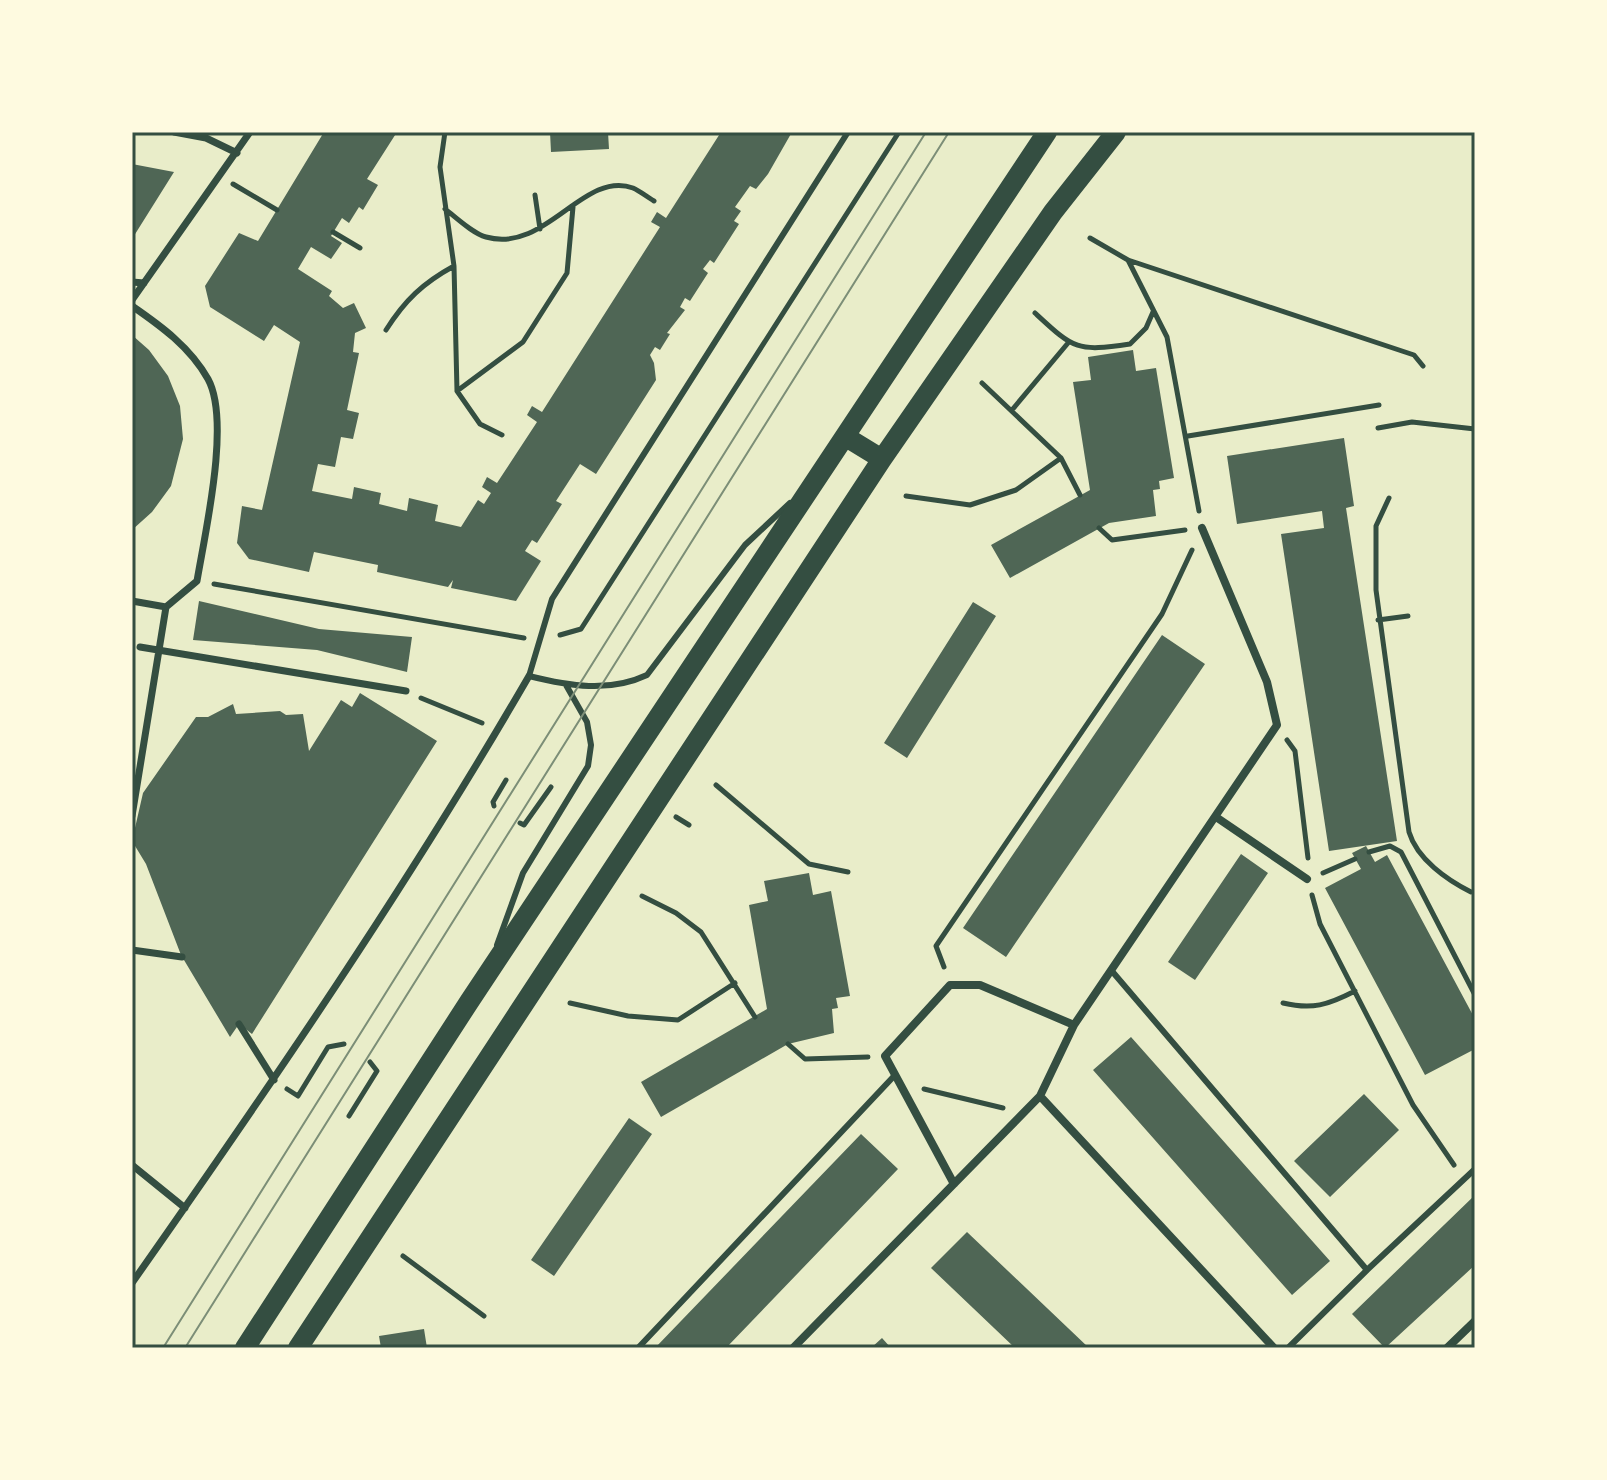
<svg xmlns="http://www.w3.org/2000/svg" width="1607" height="1480" font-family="'PT Sans',sans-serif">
  <rect width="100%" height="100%" fill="#e9edc9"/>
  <path fill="#4f6655" d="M 324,132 L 397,132 L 367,179 L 378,185 L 363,210 L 359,207 L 349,223 L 342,218 L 331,236 L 342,243 L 331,259 L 311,247 L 298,269 L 332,291 L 329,296 L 343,308 L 354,303 L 366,328 L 355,333 L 353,352 L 359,353 L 347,410 L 359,413 L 353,439 L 341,437 L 335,467 L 318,464 L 312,491 L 352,499 L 354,487 L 381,493 L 379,504 L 407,511 L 409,498 L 438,505 L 435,521 L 461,527 L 478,500 L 484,504 L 491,493 L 482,487 L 487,477 L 497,483 L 537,422 L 527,415 L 532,406 L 542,412 L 660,227 L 651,222 L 657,212 L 666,218 L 721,132 L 792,132 L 768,174 L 756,189 L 750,186 L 735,207 L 741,211 L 734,221 L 739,224 L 714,263 L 710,260 L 703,269 L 708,273 L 690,301 L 685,298 L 680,307 L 685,310 L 667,333 L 670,334 L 660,350 L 655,347 L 650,355 L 654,363 L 656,380 L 596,474 L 580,464 L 556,501 L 562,504 L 537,543 L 532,540 L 525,551 L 541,561 L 516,601 L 451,588 L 453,580 L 448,587 L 377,572 L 378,565 L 314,552 L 309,572 L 249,559 L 237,543 L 242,506 L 262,510 L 300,342 L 274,325 L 264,341 L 210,307 L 205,286 L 239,233 L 258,241 Z
    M 550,132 L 608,132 L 609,149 L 551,152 Z
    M 132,164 L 174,172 L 132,239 Z
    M 132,335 L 149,350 L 168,376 L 180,406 L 183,439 L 171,486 L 152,512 L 132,530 Z
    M 1133,350 L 1136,371 L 1156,368 L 1174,478 L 1159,481 L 1160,489 L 1153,490 L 1156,516 L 1109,523 L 1010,578 L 991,545 L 1090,490 L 1073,382 L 1091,380 L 1088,357 Z
    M 1344,438 L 1354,506 L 1346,508 L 1397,841 L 1329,851 L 1281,534 L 1324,528 L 1322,511 L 1237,524 L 1227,456 Z
    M 199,601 L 319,629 L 412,637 L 407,672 L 317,650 L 193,640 Z
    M 973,602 L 996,616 L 907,758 L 884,743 Z
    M 1162,635 L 1205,664 L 1006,957 L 963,928 Z
    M 360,693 L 437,741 L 252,1034 L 239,1024 L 230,1037 L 181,955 L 146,864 L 132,841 L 143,793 L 196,717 L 208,717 L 233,704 L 236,714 L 280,711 L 286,715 L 303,714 L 309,751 L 341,700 L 352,707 Z
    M 1366,846 L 1375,862 L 1387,855 L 1475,1019 L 1475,1049 L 1425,1075 L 1325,888 L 1361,869 L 1352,853 Z
    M 1241,854 L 1268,873 L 1195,980 L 1168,962 Z
    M 809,873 L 813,895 L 831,891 L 850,996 L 836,998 L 838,1008 L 832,1009 L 834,1033 L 788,1044 L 661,1117 L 641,1082 L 767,1009 L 749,905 L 768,901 L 764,881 Z
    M 1131,1037 L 1330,1261 L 1292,1295 L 1093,1070 Z
    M 1364,1094 L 1399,1130 L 1330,1197 L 1294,1161 Z
    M 629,1118 L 652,1134 L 554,1276 L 531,1260 Z
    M 861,1134 L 898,1169 L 726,1348 L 655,1348 Z
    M 1475,1195 L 1475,1265 L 1385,1348 L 1352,1314 Z
    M 967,1232 L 1089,1348 L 1015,1348 L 931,1268 Z
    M 424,1329 L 427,1348 L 381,1348 L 379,1336 Z
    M 882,1338 L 891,1348 L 871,1348 Z"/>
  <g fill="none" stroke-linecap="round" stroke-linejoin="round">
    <path stroke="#344e41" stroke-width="5" d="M 233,184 L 277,210
      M 535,195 L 540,229
      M 445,209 C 457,218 472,233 486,237 C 546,254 583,170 633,188 C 640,191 647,197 654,201
      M 333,232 L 360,248
      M 1090,238 L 1128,260 L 1167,337 L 1199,511
      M 1128,260 L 1414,355 L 1423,366
      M 454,266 L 457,391 L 523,342 L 567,273 L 573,207
      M 1035,313 C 1074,349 1076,352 1130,344 L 1146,328 L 1153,312
      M 386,330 C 405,300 423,283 454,266 L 440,167 L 445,132
      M 982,383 L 1061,458 L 1080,495
      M 457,391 L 480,424 L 502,435
      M 1012,410 L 1068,343
      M 1378,428 L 1412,422 L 1475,429
      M 1188,436 L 1379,405
      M 906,496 L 970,505 L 1016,490 L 1061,458
      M 1389,498 L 1376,526 L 1376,590 L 1409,832 C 1417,859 1447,880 1471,892
      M 1099,528 L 1112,540 L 1185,530
      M 214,584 L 524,638
      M 1378,620 L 1408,616
      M 560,635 L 581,629 L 899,132
      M 421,698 L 482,723
      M 1287,740 L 1295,751 L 1308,858
      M 716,785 L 809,864 L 848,872
      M 494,806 L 493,802 L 506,780
      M 676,817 L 689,825
      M 520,823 L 524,825 L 551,787
      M 1369,852 L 1390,846 L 1401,852 L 1475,995
      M 1323,873 L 1355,859
      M 1312,895 L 1320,924 L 1413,1105 L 1454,1165
      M 642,896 L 676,913 L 701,932 L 755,1017
      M 944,967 L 936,946 L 1162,614 L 1192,550
      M 570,1003 L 628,1016 L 678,1020 L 735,983
      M 1283,1003 C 1312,1010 1328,1005 1355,991
      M 788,1044 L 805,1059 L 868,1057
      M 287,1089 L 298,1096 L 328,1047 L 344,1044
      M 924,1089 L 1003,1108
      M 349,1116 L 377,1071 L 370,1062
      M 403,1256 L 484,1316"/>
    <path stroke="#344e41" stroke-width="6" d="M 790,503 L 745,545 L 647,675 C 609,693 569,686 529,676 L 552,599 L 848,132
      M 497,945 L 523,873 L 588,766 L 591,745 L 587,722 L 566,685
      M 1111,970 L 1367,1270 L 1288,1348
      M 1367,1270 L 1475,1169
      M 638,1348 L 895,1075"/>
    <path stroke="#344e41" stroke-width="7" d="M 174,132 L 206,138 L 237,153
      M 132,282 L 144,283
      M 132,300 L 250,132
      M 132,306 C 161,326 190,347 208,379 C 231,421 205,533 197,581 L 166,607 L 132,601
      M 140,647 L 406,691
      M 132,816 L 166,607
      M 132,950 L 182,957
      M 239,1024 L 274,1080
      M 132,1165 L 185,1208
      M 132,1283 C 271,1085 408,885 529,676"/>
    <path stroke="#344e41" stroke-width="8" d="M 1216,817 L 1307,879
      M 1040,1096 L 1274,1348
      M 954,1184 L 885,1056 L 950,985 L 980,985 L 1074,1025
      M 793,1348 L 1040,1096 L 1074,1025 L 1277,725 L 1267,682 L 1202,528
      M 1447,1348 L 1475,1321"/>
    <path stroke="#344e41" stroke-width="20" d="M 846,437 L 882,459
      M 245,1348 L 469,1002 L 1047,132
      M 298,1348 L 882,459 L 1053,212 L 1116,132"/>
    <path stroke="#7c8e77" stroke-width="2" d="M 163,1348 L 926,132
      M 185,1348 L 949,132"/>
  </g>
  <rect width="1607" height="1480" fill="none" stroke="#fefae0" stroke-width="268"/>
  <rect x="134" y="134" width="1339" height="1212" fill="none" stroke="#344e41" stroke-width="3"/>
</svg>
